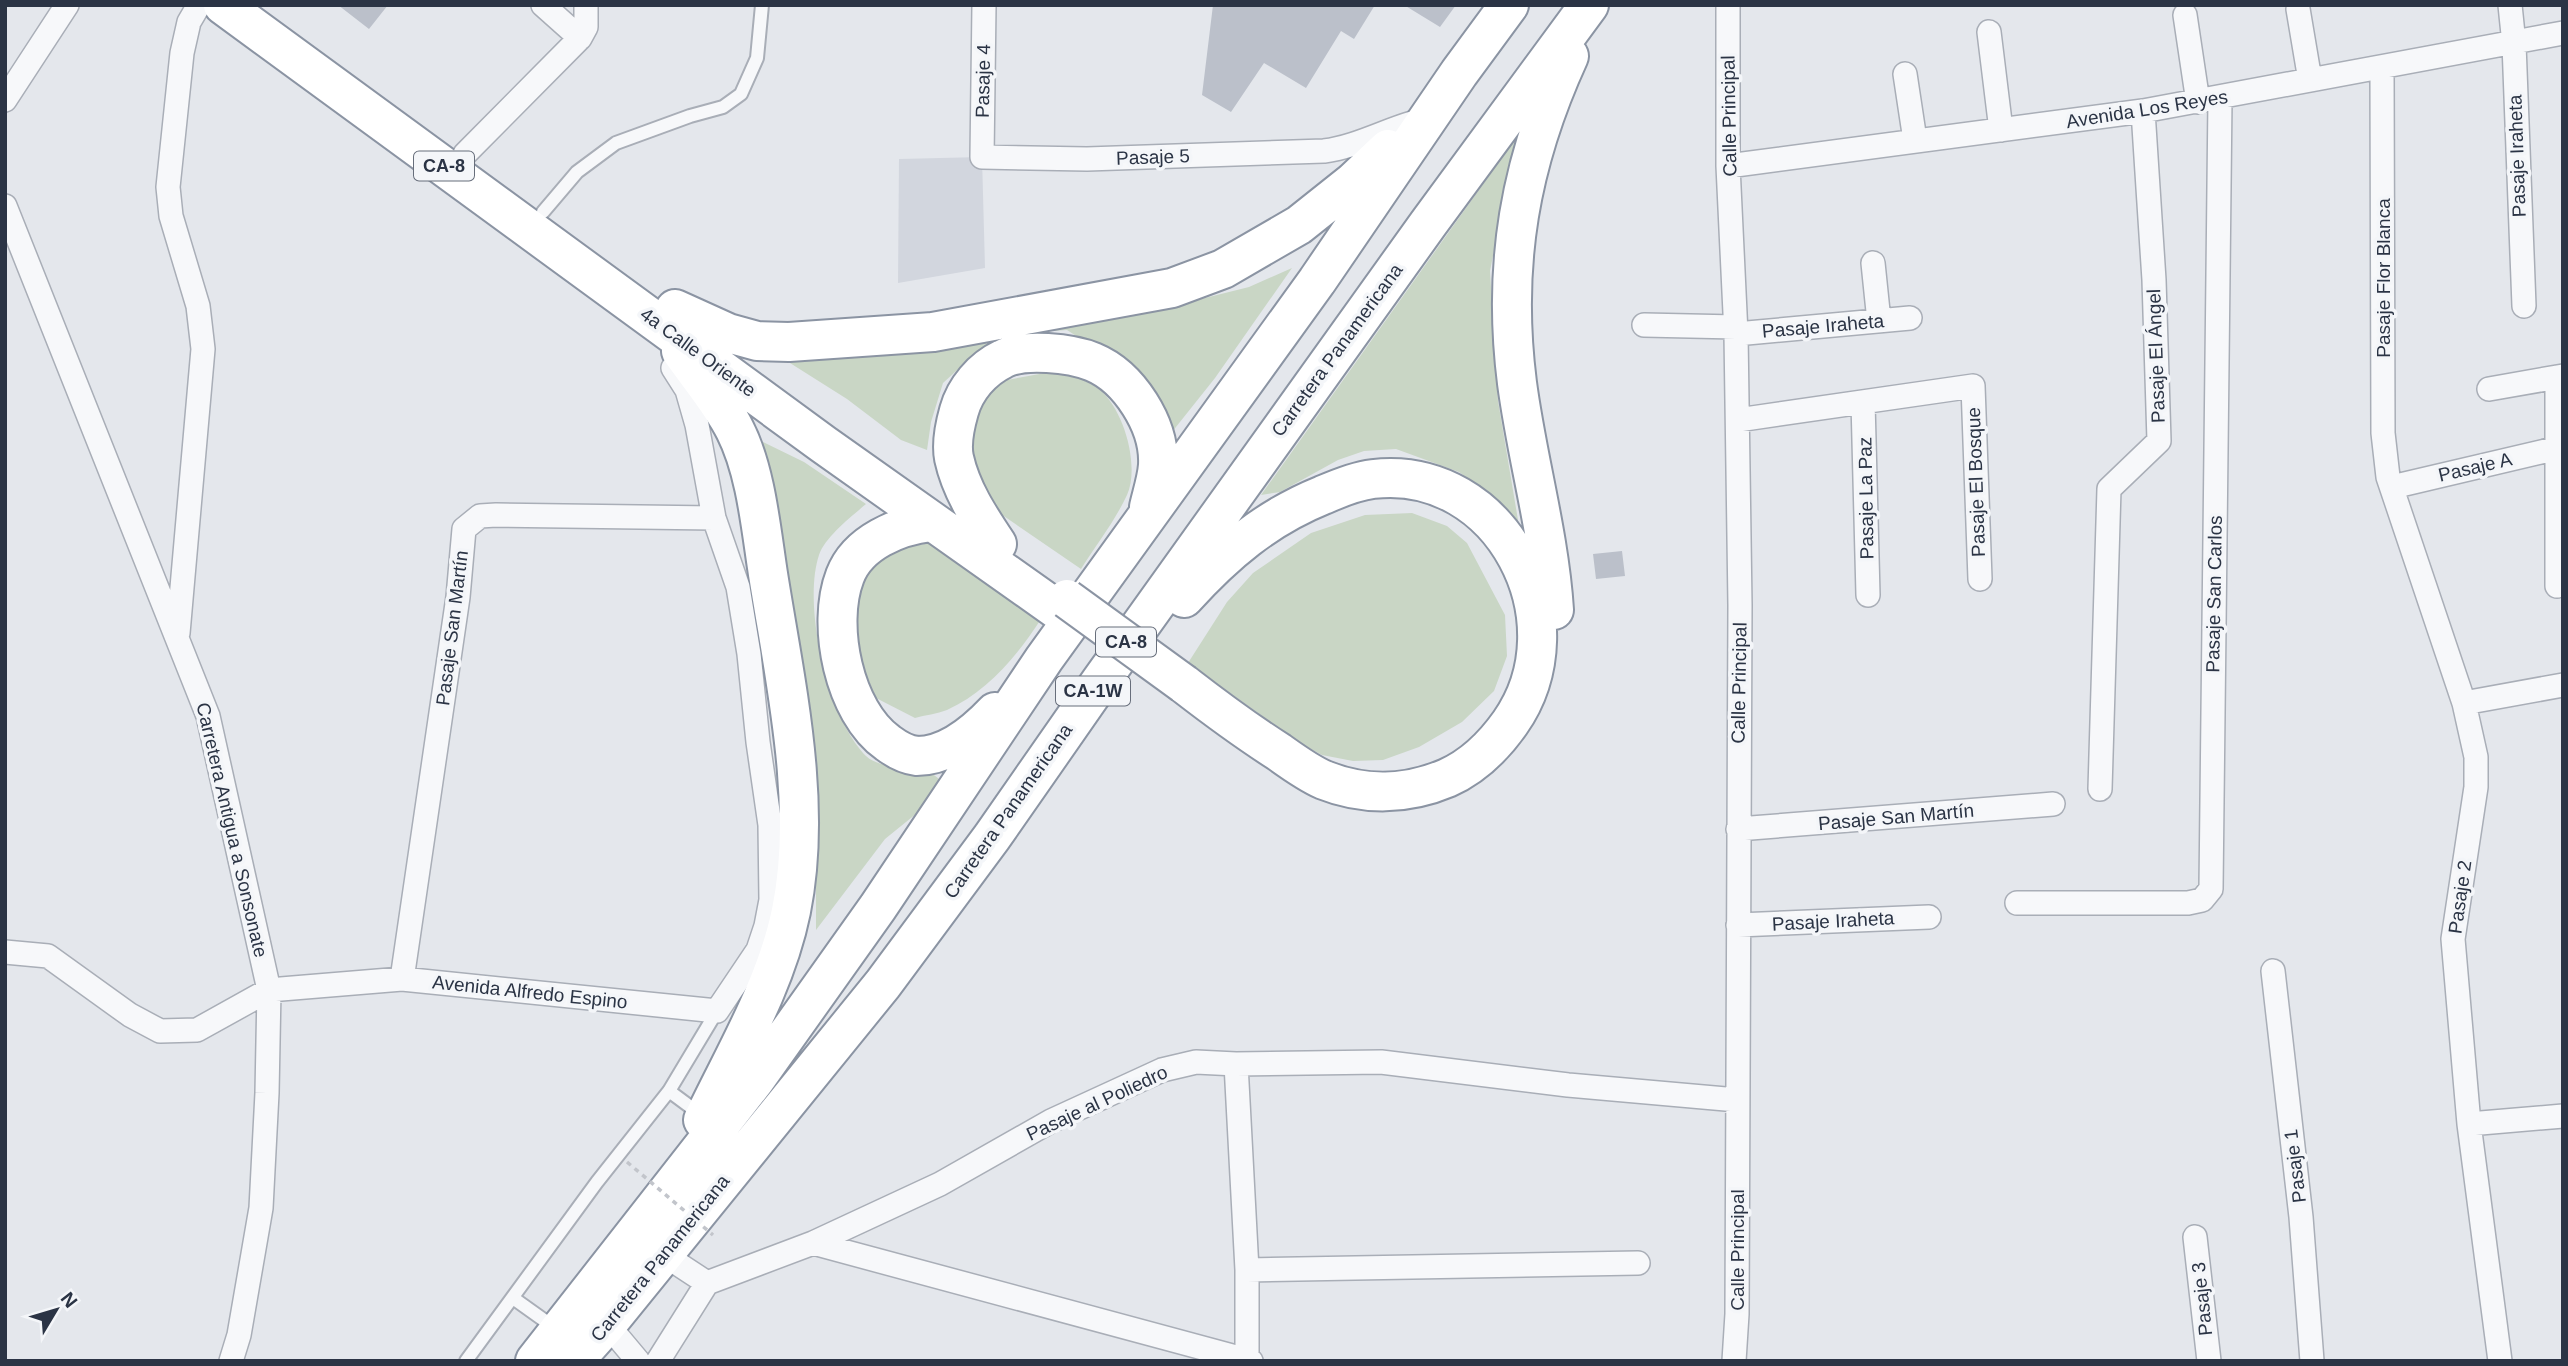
<svg xmlns="http://www.w3.org/2000/svg" width="2568" height="1366" font-family="Arial,sans-serif">
  <rect width="100%" height="100%" fill="#e4e7ec"/>
  <path fill="#d2d6de" d="M 982,157 L 985,268 L 898,283 L 899,159 Z"/>
  <path fill="#c9d6c5" d="M 1516,138 L 1490,271 L 1498,401 L 1520,532 L 1485,491 L 1459,472 L 1396,449 L 1364,451 L 1338,460 L 1280,492 L 1261,495 Z
    M 1292,268 L 1215,378 L 1172,432 L 1087,343 L 1067,330 L 1038,332 L 1008,337 L 978,351 L 943,383 L 931,422 L 927,450 L 901,440 L 847,399 L 790,363 L 807,353 L 1177,305 L 1249,287 Z
    M 1056,371 C 1071,375 1088,380 1100,390 C 1124,410 1140,466 1127,495 C 1115,521 1096,545 1081,569 L 992,508 L 972,461 L 973,423 L 979,406 L 991,391 L 1007,380 Z
    M 757,439 L 804,462 L 866,504 C 852,516 825,537 819,555 C 802,606 828,718 866,756 C 882,771 917,765 932,774 C 938,777 943,783 948,788 L 885,839 L 816,930 L 816,851 L 811,711 L 770,493 Z
    M 1412,513 L 1447,526 L 1467,543 L 1505,615 L 1507,656 L 1494,691 L 1462,722 L 1419,747 L 1383,760 L 1353,761 L 1322,755 L 1300,743 L 1188,663 L 1227,602 L 1253,573 L 1311,533 L 1365,515 Z
    M 931,543 L 1041,619 C 1018,655 987,692 947,710 C 937,714 925,715 915,718 L 876,698 L 848,631 L 853,596 L 872,563 L 898,548 Z"/>
  <path fill="#bbc0ca" d="M 338,5 L 388,5 L 369,29 Z
    M 1213,5 L 1375,5 L 1354,39 L 1341,31 L 1306,88 L 1264,63 L 1231,112 L 1202,95 Z
    M 1404,5 L 1456,5 L 1440,27 Z
    M 1622,551 L 1625,576 L 1596,579 L 1593,554 Z"/>
  <g fill="none" stroke-linecap="round" stroke-linejoin="round">
    <defs>
      <path id="lane" d="M 543,212 L 577,172 L 616,143 L 690,116 L 723,107 L 741,94 L 757,58 L 762,5
        M 669,1091 L 700,1114
        M 513,1298 L 555,1328
        M 466,1361 L 597,1182 L 669,1091 L 717,1011"/>
      <path id="street" d="M 984,5 L 982,157 L 1087,159 L 1324,151 C 1355,147 1382,132 1412,123
        M 1728,5 L 1728,166 L 1736,334 L 1740,605 L 1737,1314 L 1734,1361
        M 2510,5 L 2514,44 L 2524,306
        M 2298,9 L 2310,80
        M 2185,15 L 2198,102
        M 1989,32 L 2001,130
        M 580,38 L 586,27 L 586,5
        M 2382,68 L 2383,433 L 2388,477 L 2464,703 L 2476,757 L 2476,787 L 2453,939 L 2469,1124 L 2500,1361
        M 1905,74 L 1915,140
        M 5,100 L 67,5
        M 465,154 L 580,38 L 543,5
        M 1728,166 L 2143,111 L 2563,33
        M 5,206 L 208,716 L 269,990 L 267,1093 L 261,1208 L 239,1335 L 231,1361
        M 1873,263 L 1879,321
        M 1644,325 L 1736,327
        M 1736,334 L 1910,318
        M 2489,389 L 2563,376
        M 1863,402 L 1868,595
        M 1738,420 L 1973,386 L 1980,579
        M 2392,487 L 2558,448
        M 2557,586 L 2557,377
        M 178,633 L 203,349 L 198,306 L 171,216 L 168,187 L 182,53 L 189,22 L 199,5
        M 2464,703 L 2563,685
        M 2100,789 L 2109,489 L 2159,441 L 2154,280 L 2143,111
        M 1738,829 L 2053,804
        M 2017,903 L 2188,903 L 2202,900 L 2211,889 L 2220,99
        M 1738,925 L 1929,917
        M 5,952 L 48,956 L 130,1015 L 160,1031 L 197,1030 L 269,990 L 402,979 L 717,1011 L 758,950 L 766,926 L 771,900 L 770,825 L 758,742 L 749,654 L 738,587 L 714,518 L 697,425 L 687,390 L 673,368
        M 2273,971 L 2301,1217 L 2312,1361
        M 402,979 L 458,597 L 464,529 L 480,516 L 496,515 L 714,518
        M 1236,1064 L 1247,1270 L 1247,1360
        M 2469,1124 L 2563,1116
        M 2195,1237 L 2209,1361
        M 813,1243 L 1251,1361
        M 663,1254 L 707,1283 L 813,1243 L 940,1184 L 1051,1121 L 1162,1070 L 1196,1062 L 1236,1064 L 1381,1062 L 1568,1085 L 1737,1100
        M 1247,1270 L 1638,1263
        M 607,1324 L 638,1361
        M 658,1361 L 707,1283"/>
      <path id="highway" d="M 223,5 L 823,444 L 1059,611
        M 675,309 L 728,333 L 757,341 L 789,342 L 933,332 L 1172,288 L 1223,269 L 1299,225 L 1353,182 L 1388,149
        M 681,351 C 699,377 721,402 735,430 C 756,471 761,529 768,574 C 785,682 813,802 791,911 C 776,985 735,1053 703,1120
        M 931,522 C 898,526 858,542 845,576 C 826,625 844,712 888,743 C 896,749 907,755 917,756 C 947,756 976,732 995,712
        M 997,544 C 979,517 961,490 954,458 C 951,443 955,425 959,411 C 965,389 982,369 1003,359 C 1024,348 1071,353 1093,362 C 1129,377 1160,425 1158,465 C 1157,479 1152,494 1149,507
        M 1184,598 C 1225,553 1266,518 1323,495 C 1339,488 1356,481 1373,479 C 1502,464 1582,621 1510,723 C 1493,747 1474,766 1447,778 C 1407,795 1364,796 1324,780 C 1308,773 1293,762 1279,752 C 1246,731 1215,708 1184,684
        M 1554,610 C 1549,533 1527,459 1517,383 C 1502,265 1520,163 1569,56
        M 535,1361 L 755,1080 L 878,907 L 1044,659 L 1317,281 L 1459,73 L 1509,5
        M 574,1361 L 607,1324 L 883,984 L 992,837 L 1100,682 L 1428,224 L 1589,5"/>
    </defs>
    <use href="#lane" stroke="#a9aeb7" stroke-width="16"/>
    <use href="#street" stroke="#a9aeb7" stroke-width="26"/>
    <use href="#highway" stroke="#8b94a3" stroke-width="42"/>
    <use href="#lane" stroke="#f7f8fa" stroke-width="12"/>
    <use href="#street" stroke="#f7f8fa" stroke-width="23"/>
    <use href="#highway" stroke="#fff" stroke-width="38"/>
    <defs>
      <path id="highway-bridge" d="M 1067,599 L 1184,684"/>
    </defs>
    <use href="#highway-bridge" stroke="#8b94a3" stroke-width="42" stroke-linecap="butt"/>
    <path stroke="#c2c5cb" stroke-width="3.5" stroke-dasharray="5 5" stroke-linecap="butt" d="M 627,1162 L 713,1235"/>
    <use href="#highway-bridge" stroke="#fff" stroke-width="38"/>
  </g>
  <g text-anchor="middle" dominant-baseline="central" stroke-width="7" stroke-linejoin="round" paint-order="stroke">
    <g fill="#f4f6f9" stroke="#676e7b" stroke-width="2">
      <rect x="414" y="151.5" width="60" height="29" rx="5"/>
      <rect x="1096" y="627.5" width="60" height="29" rx="5"/>
      <rect x="1056" y="676.5" width="74" height="29" rx="5"/>
    </g>
    <g font-size="18" font-weight="bold" fill="#2b3445">
      <text x="444" y="166">CA-8</text>
      <text x="1126" y="642">CA-8</text>
      <text x="1093" y="691">CA-1W</text>
    </g>
    <g font-size="19" fill="#2b3445" stroke="#f4f6f9">
      <text transform="translate(983 81) rotate(-89)">Pasaje 4</text>
      <text transform="translate(2147 109) rotate(-9)">Avenida Los Reyes</text>
      <text transform="translate(1729 116) rotate(-91)">Calle Principal</text>
      <text transform="translate(2517 156) rotate(-92)">Pasaje Iraheta</text>
      <text transform="translate(1153 157) rotate(-2)">Pasaje 5</text>
      <text transform="translate(2383 278) rotate(-90)">Pasaje Flor Blanca</text>
      <text transform="translate(1823 326) rotate(-5)">Pasaje Iraheta</text>
      <text transform="translate(1337 350) rotate(-54)">Carretera Panamericana</text>
      <text transform="translate(698 352) rotate(36)">4a Calle Oriente</text>
      <text transform="translate(2156 356) rotate(-92)">Pasaje El Ángel</text>
      <text transform="translate(2475 467) rotate(-13)">Pasaje A</text>
      <text transform="translate(1976 482) rotate(-92)">Pasaje El Bosque</text>
      <text transform="translate(1866 498) rotate(-91)">Pasaje La Paz</text>
      <text transform="translate(2214 594) rotate(-89)">Pasaje San Carlos</text>
      <text transform="translate(452 628) rotate(-83)">Pasaje San Martín</text>
      <text transform="translate(1739 683) rotate(-89)">Calle Principal</text>
      <text transform="translate(1008 811) rotate(-55)">Carretera Panamericana</text>
      <text transform="translate(1896 817) rotate(-5)">Pasaje San Martín</text>
      <text transform="translate(232 830) rotate(77)">Carretera Antigua a Sonsonate</text>
      <text transform="translate(2460 897) rotate(-82)">Pasaje 2</text>
      <text transform="translate(1833 921) rotate(-3)">Pasaje Iraheta</text>
      <text transform="translate(530 992) rotate(6)">Avenida Alfredo Espino</text>
      <text transform="translate(1097 1103) rotate(-25)">Pasaje al Poliedro</text>
      <text transform="translate(2295 1166) rotate(-97)">Pasaje 1</text>
      <text transform="translate(1737 1250) rotate(-90)">Calle Principal</text>
      <text transform="translate(660 1258) rotate(-51)">Carretera Panamericana</text>
      <text transform="translate(2202 1299) rotate(-96)">Pasaje 3</text>
    </g>
  </g>
  <rect width="2568" height="1366" fill="none" stroke="#2b3445" stroke-width="14"/>
  <g transform="translate(56 1310) rotate(52)" stroke="#f4f6f9" stroke-width="5" paint-order="stroke">
  <path d="M0-5L12 26L0 18L-12 26Z" fill="#2b3445"/>
  <text y="-10" font-size="19" font-weight="bold" text-anchor="middle" fill="#2b3445">N</text>
  </g>
</svg>
